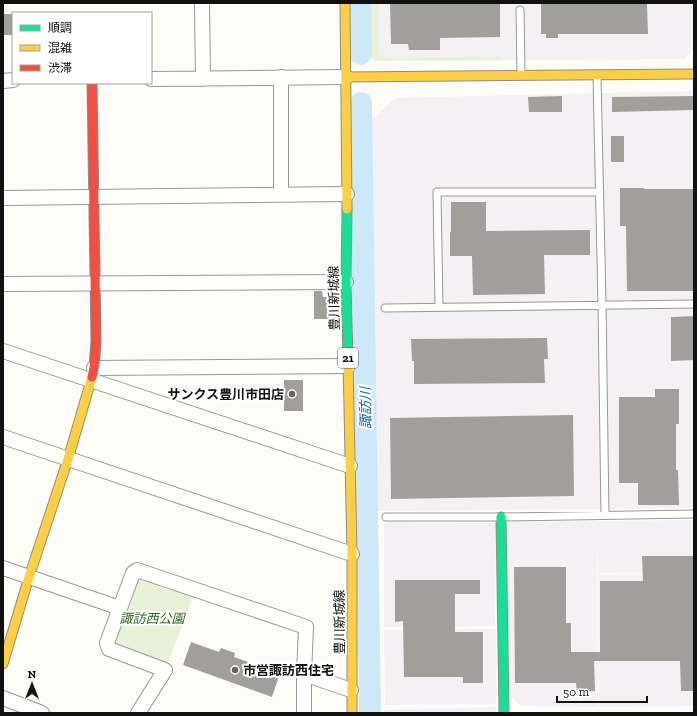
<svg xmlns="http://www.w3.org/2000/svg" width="697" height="716" font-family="'Zilla Slab','Noto Sans JP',serif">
  <rect width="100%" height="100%" fill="#fdfcf7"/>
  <path fill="#f5f0f3" d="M 374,3 L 694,3 L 694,49 L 684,59 L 375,61 Z
    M 694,91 L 694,508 L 378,511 L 372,120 L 395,98 Z
    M 694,520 L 694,572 L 598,573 L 597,521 Z
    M 597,521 L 598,707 L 521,706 L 508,694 L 506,522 Z
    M 384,522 L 496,523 L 495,626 L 384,627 Z
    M 694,573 L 694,706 L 599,707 L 598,574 Z
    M 496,629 L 496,704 L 385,705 L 384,630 Z
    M 496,707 L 496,713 L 384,713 L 384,710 Z"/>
  <path fill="#e7f3d7" d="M 364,3 L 378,3 L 379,54 L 381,57 L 501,57 L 501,60 L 375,61 L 365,51 Z
    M 141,575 L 194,594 L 167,666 L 115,647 L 112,640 L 134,577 Z"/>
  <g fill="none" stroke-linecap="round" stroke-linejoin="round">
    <path stroke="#cde8f7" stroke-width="22" d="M 360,3 L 361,54
      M 361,103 L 370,713"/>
  </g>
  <path fill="#a19f9c" d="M 390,3 L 500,3 L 500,37 L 440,38 L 440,50 L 409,50 L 408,44 L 391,44 Z
    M 541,3 L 647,3 L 648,34 L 558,34 L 558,38 L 546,38 L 546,34 L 541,34 Z
    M 3,14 L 13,14 L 13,35 L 3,35 Z
    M 562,96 L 562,112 L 529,112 L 528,97 Z
    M 694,96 L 694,110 L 612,112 L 612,97 Z
    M 611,136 L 624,136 L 624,162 L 611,162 Z
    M 620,188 L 644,188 L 644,189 L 694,189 L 694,291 L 627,291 L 626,226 L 620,226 Z
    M 451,202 L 486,202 L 486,231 L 590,230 L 590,255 L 544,255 L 545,294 L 473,295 L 472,256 L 450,256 L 450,232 L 451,232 Z
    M 314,291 L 322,291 L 323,297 L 331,297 L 331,319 L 314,319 Z
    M 694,316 L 694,360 L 671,361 L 671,317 Z
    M 547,338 L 548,359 L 544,359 L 545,383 L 414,384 L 414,361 L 412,361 L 411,339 Z
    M 284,380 L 303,380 L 303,411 L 284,411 Z
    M 655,389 L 679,389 L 679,424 L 676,424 L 676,470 L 678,470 L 679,505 L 638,505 L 638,483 L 619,483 L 619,397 L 655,397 Z
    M 573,415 L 574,496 L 391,499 L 390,418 Z
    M 642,556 L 694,556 L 694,691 L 681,691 L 680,661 L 594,661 L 595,691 L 577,692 L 576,683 L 515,683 L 514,567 L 566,567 L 566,623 L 571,623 L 571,652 L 600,652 L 600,581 L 643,581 Z
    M 395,580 L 480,580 L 480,594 L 455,594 L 455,632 L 483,632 L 483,683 L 463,683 L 463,677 L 404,677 L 403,621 L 395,622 Z
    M 191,642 L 219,652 L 221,648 L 235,653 L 234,657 L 280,673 L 272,697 L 183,665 Z"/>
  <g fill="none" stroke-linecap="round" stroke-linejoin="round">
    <defs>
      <path id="lane" d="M 520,10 L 521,74
        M 597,76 L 602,305 L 605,515
        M 439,307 L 437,192 L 600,192
        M 385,308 L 694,304
        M 386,517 L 501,517 L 694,514"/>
      <path id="street" d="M 202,3 L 203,79
        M 281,77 L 281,194
        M 151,79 L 346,77
        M 3,81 L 13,80
        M 3,198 L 347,194
        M 3,284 L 346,282
        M 3,351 L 350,466
        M 94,368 L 348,366
        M 3,437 L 352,554
        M 3,568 L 120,608 L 133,573 L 137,570 L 306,627 L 304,674 L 351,690
        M 120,608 L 107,643 L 109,649 L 165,670 L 138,713
        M 304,674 L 304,713
        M 3,698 L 42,713"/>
      <path id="fast" d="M 347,209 L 346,282 L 348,359
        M 501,517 L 504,713"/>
      <path id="slow" d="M 345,3 L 347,209
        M 346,77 L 694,74
        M 348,359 L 352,554 L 352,713
        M 3,664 L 29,577 L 68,459 L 92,377"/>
      <path id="jam" d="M 92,377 L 94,368 L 96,341 L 92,83"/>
    </defs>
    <use href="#lane" stroke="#979795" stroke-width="9"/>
    <use href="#street" stroke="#979795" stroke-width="16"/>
    <use href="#fast" stroke="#8e8d8b" stroke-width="11"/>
    <use href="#slow" stroke="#8e8d8b" stroke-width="11"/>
    <use href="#jam" stroke="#8e8d8b" stroke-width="11"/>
    <use href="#lane" stroke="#fffffe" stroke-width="7"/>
    <use href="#street" stroke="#fffffe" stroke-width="14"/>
    <use href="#fast" stroke="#16e098" stroke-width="9"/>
    <use href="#slow" stroke="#ffcf43" stroke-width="9"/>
    <use href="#jam" stroke="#f24e42" stroke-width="9"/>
  </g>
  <g fill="#646362" stroke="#fff" stroke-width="1.5">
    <circle cx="292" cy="394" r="4"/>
    <circle cx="235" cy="670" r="4"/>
  </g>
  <g text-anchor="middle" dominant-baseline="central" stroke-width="4" stroke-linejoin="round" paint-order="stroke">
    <rect fill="#fff" stroke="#585858" stroke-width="1" x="338" y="348" width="20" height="20" rx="3"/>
    <g font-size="12" font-weight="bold" fill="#111">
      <text x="348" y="358">21</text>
    </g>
    <g font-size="13" fill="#111" stroke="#fff">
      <text transform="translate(334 298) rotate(-91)">豊川新城線</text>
      <text transform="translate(339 622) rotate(-90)">豊川新城線</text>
    </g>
    <g font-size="13" font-weight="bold" fill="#111" stroke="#fff" text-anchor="end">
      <text x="284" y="394">サンクス豊川市田店</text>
      <text x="243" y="670" text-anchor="start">市営諏訪西住宅</text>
    </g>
    <g font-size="13" font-style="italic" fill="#2f6b1f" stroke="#fff">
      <text x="152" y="618">諏訪西公園</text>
    </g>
    <g font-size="14" font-style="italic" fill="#1768a6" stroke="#fff">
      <text transform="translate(366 408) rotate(-91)">諏訪川</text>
    </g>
  </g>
  <rect width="697" height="716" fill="none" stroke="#111111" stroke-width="8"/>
  <rect x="12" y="12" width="140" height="72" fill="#ffffff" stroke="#a0a0a0"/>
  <rect x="20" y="25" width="20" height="6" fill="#16e098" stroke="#a0a0a0"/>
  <text x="48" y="32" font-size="12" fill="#111111">順調</text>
  <rect x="20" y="45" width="20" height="6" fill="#ffcf43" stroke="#a0a0a0"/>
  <text x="48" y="52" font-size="12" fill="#111111">混雑</text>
  <rect x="20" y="65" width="20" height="6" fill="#f24e42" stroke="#a0a0a0"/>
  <text x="48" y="72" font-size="12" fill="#111111">渋滞</text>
  <g transform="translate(32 684)" stroke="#ffffff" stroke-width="3" paint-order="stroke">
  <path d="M0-3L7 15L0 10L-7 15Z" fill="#111111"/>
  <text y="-6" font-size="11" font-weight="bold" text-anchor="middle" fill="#111111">N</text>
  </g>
  <path d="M557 696v6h90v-6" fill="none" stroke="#111111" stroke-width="2"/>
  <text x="563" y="696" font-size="12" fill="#111111" stroke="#ffffff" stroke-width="3" paint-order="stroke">50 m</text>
</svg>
